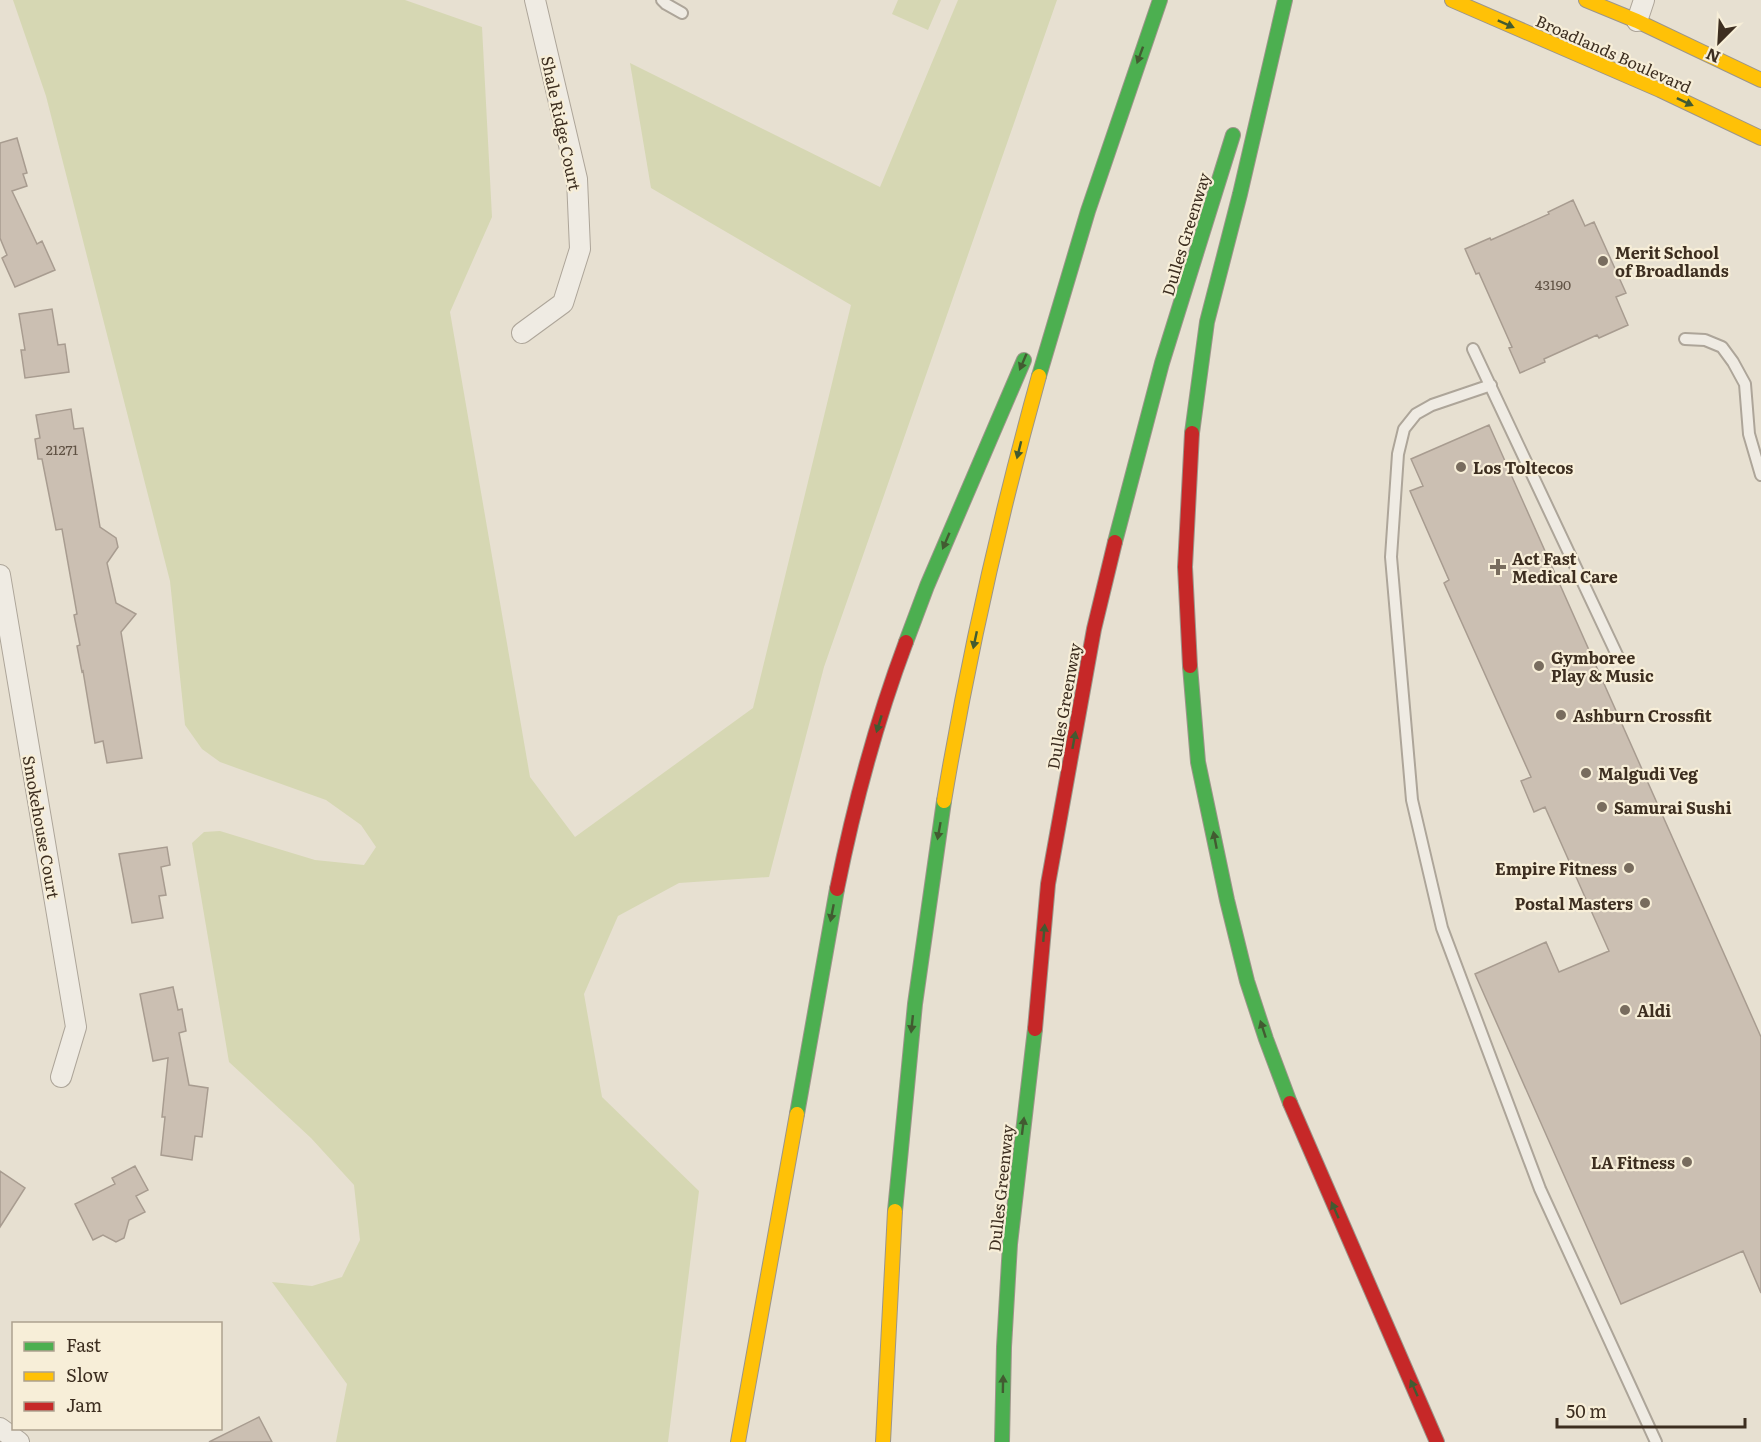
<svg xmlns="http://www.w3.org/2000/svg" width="1761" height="1442" font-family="Literata,serif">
  <rect width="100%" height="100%" fill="#e7e0d1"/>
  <path fill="#d6d7b3" d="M 13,0 L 405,0 L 482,27 L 492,217 L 450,312 L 530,777 L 575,837 L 753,708 L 851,305 L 651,188 L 630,63 L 880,187 L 958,0 L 1057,0 L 824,667 L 769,877 L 679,883 L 618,916 L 584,994 L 602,1097 L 699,1191 L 668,1442 L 336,1442 L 347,1384 L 272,1282 L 312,1286 L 342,1277 L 360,1240 L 354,1185 L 311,1138 L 229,1062 L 192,843 L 204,832 L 220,831 L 315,860 L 364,865 L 376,847 L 361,825 L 326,800 L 220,762 L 202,749 L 185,725 L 170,581 L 46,96 Z
    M 898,0 L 941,0 L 928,30 L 892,14 Z"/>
  <path fill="#cbbfb2" stroke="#a89c90" stroke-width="1.5" d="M 17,138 L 27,173 L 23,174 L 27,186 L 12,191 L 37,244 L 42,241 L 55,270 L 15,287 L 2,258 L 7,255 L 0,238 L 0,143 Z
    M 1573,200 L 1585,226 L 1594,222 L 1626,293 L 1616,297 L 1628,325 L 1599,338 L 1597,335 L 1544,359 L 1545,362 L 1520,373 L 1509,348 L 1512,347 L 1479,273 L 1476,274 L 1465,249 L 1490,238 L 1491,240 L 1549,214 L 1548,212 Z
    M 52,309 L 58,345 L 65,344 L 69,372 L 25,378 L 21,350 L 25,350 L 19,314 Z
    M 71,409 L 74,429 L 83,428 L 100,527 L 116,538 L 118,547 L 107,563 L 116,603 L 136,614 L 121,632 L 142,758 L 107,763 L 103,741 L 95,743 L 83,671 L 82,672 L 77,646 L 80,645 L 74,615 L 77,614 L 62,529 L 56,530 L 42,459 L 38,459 L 35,439 L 40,438 L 36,415 Z
    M 1489,425 L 1761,1037 L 1761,1293 L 1743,1251 L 1621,1304 L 1475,974 L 1546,942 L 1559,972 L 1609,951 L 1545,807 L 1534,812 L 1521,781 L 1531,777 L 1444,583 L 1449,580 L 1410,491 L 1423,486 L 1411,459 Z
    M 167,847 L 170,865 L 161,867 L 166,895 L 159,896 L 163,918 L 132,923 L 119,854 Z
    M 173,987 L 178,1010 L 182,1009 L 186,1031 L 179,1033 L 189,1085 L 208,1088 L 202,1137 L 195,1136 L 192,1160 L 161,1155 L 165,1117 L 162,1117 L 168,1058 L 153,1061 L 140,994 Z
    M 135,1166 L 148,1190 L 136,1196 L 145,1212 L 129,1220 L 124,1238 L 116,1242 L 103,1235 L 93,1240 L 75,1204 L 115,1184 L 112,1178 Z
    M 0,1171 L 25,1188 L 0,1227 Z
    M 259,1417 L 272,1442 L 209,1442 Z"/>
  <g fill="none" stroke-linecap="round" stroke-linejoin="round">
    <defs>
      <path id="lane" d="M 662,0 L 666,4 L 682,13
        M 1685,339 L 1705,340 L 1722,347 L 1733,362 L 1745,384 L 1749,434 L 1761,475
        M 1473,349 L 1618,657
        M 1491,385 L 1432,405 L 1416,414 L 1404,429 L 1398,454 L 1391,557 L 1412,800 L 1442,928 L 1540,1189 L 1656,1442"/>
      <path id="street" d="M 1637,21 L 1644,0
        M 522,333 L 563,303 L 580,249 L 577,179 L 535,0
        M 0,575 L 76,1027 L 61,1077
        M 0,1428 L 19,1442"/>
      <path id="fast" d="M 1039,376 L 1088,211 L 1160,0
        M 1192,433 L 1207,322 L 1240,194 L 1285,0
        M 1115,542 L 1162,363 L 1233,135
        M 906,642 L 927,586 L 1024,360
        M 1190,666 L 1198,762 L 1227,900 L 1247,981 L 1266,1039 L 1290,1103
        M 797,1114 L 837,889
        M 895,1211 L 915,1004 L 944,801
        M 1002,1442 L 1004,1347 L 1010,1244 L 1035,1029"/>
      <path id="slow" d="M 1452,0 L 1660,90 L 1761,138
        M 1586,0 L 1637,21 L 1761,80
        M 944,801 C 968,658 1000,516 1039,376
        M 738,1442 L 797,1114
        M 883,1442 L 895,1211"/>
      <path id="jam" d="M 1190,666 L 1185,567 L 1192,433
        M 837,889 C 854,805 876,722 906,642
        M 1035,1029 L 1048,884 L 1094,629 L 1115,542
        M 1290,1103 L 1437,1442"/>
    </defs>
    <use href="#lane" stroke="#ada599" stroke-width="14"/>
    <use href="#street" stroke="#ada599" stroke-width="22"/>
    <use href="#fast" stroke="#9c958a" stroke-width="16"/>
    <use href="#slow" stroke="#9c958a" stroke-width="16"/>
    <use href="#jam" stroke="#9c958a" stroke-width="16"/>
    <use href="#lane" stroke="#efebe3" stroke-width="10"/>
    <use href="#street" stroke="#efebe3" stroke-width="20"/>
    <use href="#fast" stroke="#4caf50" stroke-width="14"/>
    <use href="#slow" stroke="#ffc107" stroke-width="14"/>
    <use href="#jam" stroke="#c62828" stroke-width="14"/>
  </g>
  <defs><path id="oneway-solid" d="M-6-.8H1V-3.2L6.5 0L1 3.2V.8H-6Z" transform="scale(1.5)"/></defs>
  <g fill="#425b31">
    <use href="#oneway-solid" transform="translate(1506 24) rotate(24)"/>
    <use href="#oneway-solid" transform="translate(1140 55) rotate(110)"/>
    <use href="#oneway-solid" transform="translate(1685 102) rotate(25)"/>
    <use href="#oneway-solid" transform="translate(1023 362) rotate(113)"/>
    <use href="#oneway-solid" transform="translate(1019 450) rotate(104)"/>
    <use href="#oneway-solid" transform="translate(946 541) rotate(113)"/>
    <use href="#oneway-solid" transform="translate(975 640) rotate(102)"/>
    <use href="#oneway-solid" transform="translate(879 724) rotate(107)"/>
    <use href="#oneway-solid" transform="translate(1074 740) rotate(-80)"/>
    <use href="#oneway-solid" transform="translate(939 831) rotate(100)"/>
    <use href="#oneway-solid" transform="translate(1215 840) rotate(-101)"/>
    <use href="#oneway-solid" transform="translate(832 913) rotate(101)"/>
    <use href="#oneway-solid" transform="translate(1044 933) rotate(-85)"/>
    <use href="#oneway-solid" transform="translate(912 1024) rotate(96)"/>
    <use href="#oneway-solid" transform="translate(1263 1029) rotate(-108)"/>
    <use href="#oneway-solid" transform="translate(1023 1126) rotate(-83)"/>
    <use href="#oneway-solid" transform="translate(1335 1210) rotate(-114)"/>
    <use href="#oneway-solid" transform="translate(1003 1384) rotate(-89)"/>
    <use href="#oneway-solid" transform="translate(1414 1388) rotate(-114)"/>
  </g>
  <g fill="#786c5e" stroke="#f7eed8" stroke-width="2">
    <circle cx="1603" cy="261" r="6"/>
    <circle cx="1461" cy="467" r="6"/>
    <path d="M1495 558h6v6h6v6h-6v6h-6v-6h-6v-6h6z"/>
    <circle cx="1539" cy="666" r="6"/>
    <circle cx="1561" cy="715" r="6"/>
    <circle cx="1586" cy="773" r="6"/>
    <circle cx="1602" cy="807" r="6"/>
    <circle cx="1629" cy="868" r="6"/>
    <circle cx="1645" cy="903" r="6"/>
    <circle cx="1625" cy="1010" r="6"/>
    <circle cx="1687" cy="1162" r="6"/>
  </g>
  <g text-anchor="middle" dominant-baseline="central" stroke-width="4.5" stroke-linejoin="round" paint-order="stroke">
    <g font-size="14" fill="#605244">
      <text x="1553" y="284">43190</text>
      <text x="62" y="449">21271</text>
    </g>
    <g font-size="16" fill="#3d2e20" stroke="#f7eed8">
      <text transform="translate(1614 53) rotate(24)">Broadlands Boulevard</text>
      <text transform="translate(562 123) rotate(78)">Shale Ridge Court</text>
      <text transform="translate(1185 234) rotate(-73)">Dulles Greenway</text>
      <text transform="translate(1063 706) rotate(-80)">Dulles Greenway</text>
      <text transform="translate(42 827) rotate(80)">Smokehouse Court</text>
      <text transform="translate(1000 1188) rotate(-84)">Dulles Greenway</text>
    </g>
    <g font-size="16" font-weight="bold" fill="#3d2e20" stroke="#f7eed8" text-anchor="start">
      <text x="1615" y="252">Merit School<tspan x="1615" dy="18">of Broadlands</tspan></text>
      <text x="1473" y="467">Los Toltecos</text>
      <text x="1512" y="558">Act Fast<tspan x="1512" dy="18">Medical Care</tspan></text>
      <text x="1551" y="657">Gymboree<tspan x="1551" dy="18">Play &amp; Music</tspan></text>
      <text x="1573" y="715">Ashburn Crossfit</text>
      <text x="1598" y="773">Malgudi Veg</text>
      <text x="1614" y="807">Samurai Sushi</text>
      <text x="1617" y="868" text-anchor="end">Empire Fitness</text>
      <text x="1633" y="903" text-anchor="end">Postal Masters</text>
      <text x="1637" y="1010">Aldi</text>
      <text x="1675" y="1162" text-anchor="end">LA Fitness</text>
    </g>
  </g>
  <rect x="12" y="1322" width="210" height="108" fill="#f7eed8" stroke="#ada18e" stroke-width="1.5"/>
  <rect x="24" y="1342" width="30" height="9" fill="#4caf50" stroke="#ada18e" stroke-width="1.5"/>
  <text x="66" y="1352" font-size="18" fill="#3d2e20">Fast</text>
  <rect x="24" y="1372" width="30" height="9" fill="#ffc107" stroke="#ada18e" stroke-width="1.5"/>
  <text x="66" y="1382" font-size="18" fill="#3d2e20">Slow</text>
  <rect x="24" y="1402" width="30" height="9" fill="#c62828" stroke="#ada18e" stroke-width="1.5"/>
  <text x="66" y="1412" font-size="18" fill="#3d2e20">Jam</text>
  <g transform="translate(1719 42) rotate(204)" stroke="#f7eed8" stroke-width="4.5" paint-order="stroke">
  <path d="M0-4.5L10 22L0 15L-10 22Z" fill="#3d2e20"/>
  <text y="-9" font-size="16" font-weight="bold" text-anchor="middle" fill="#3d2e20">N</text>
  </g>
  <path d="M1557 1418v9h188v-9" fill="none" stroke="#3d2e20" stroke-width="3"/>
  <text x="1566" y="1418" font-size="18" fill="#3d2e20" stroke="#f7eed8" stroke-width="4.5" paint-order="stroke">50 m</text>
</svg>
